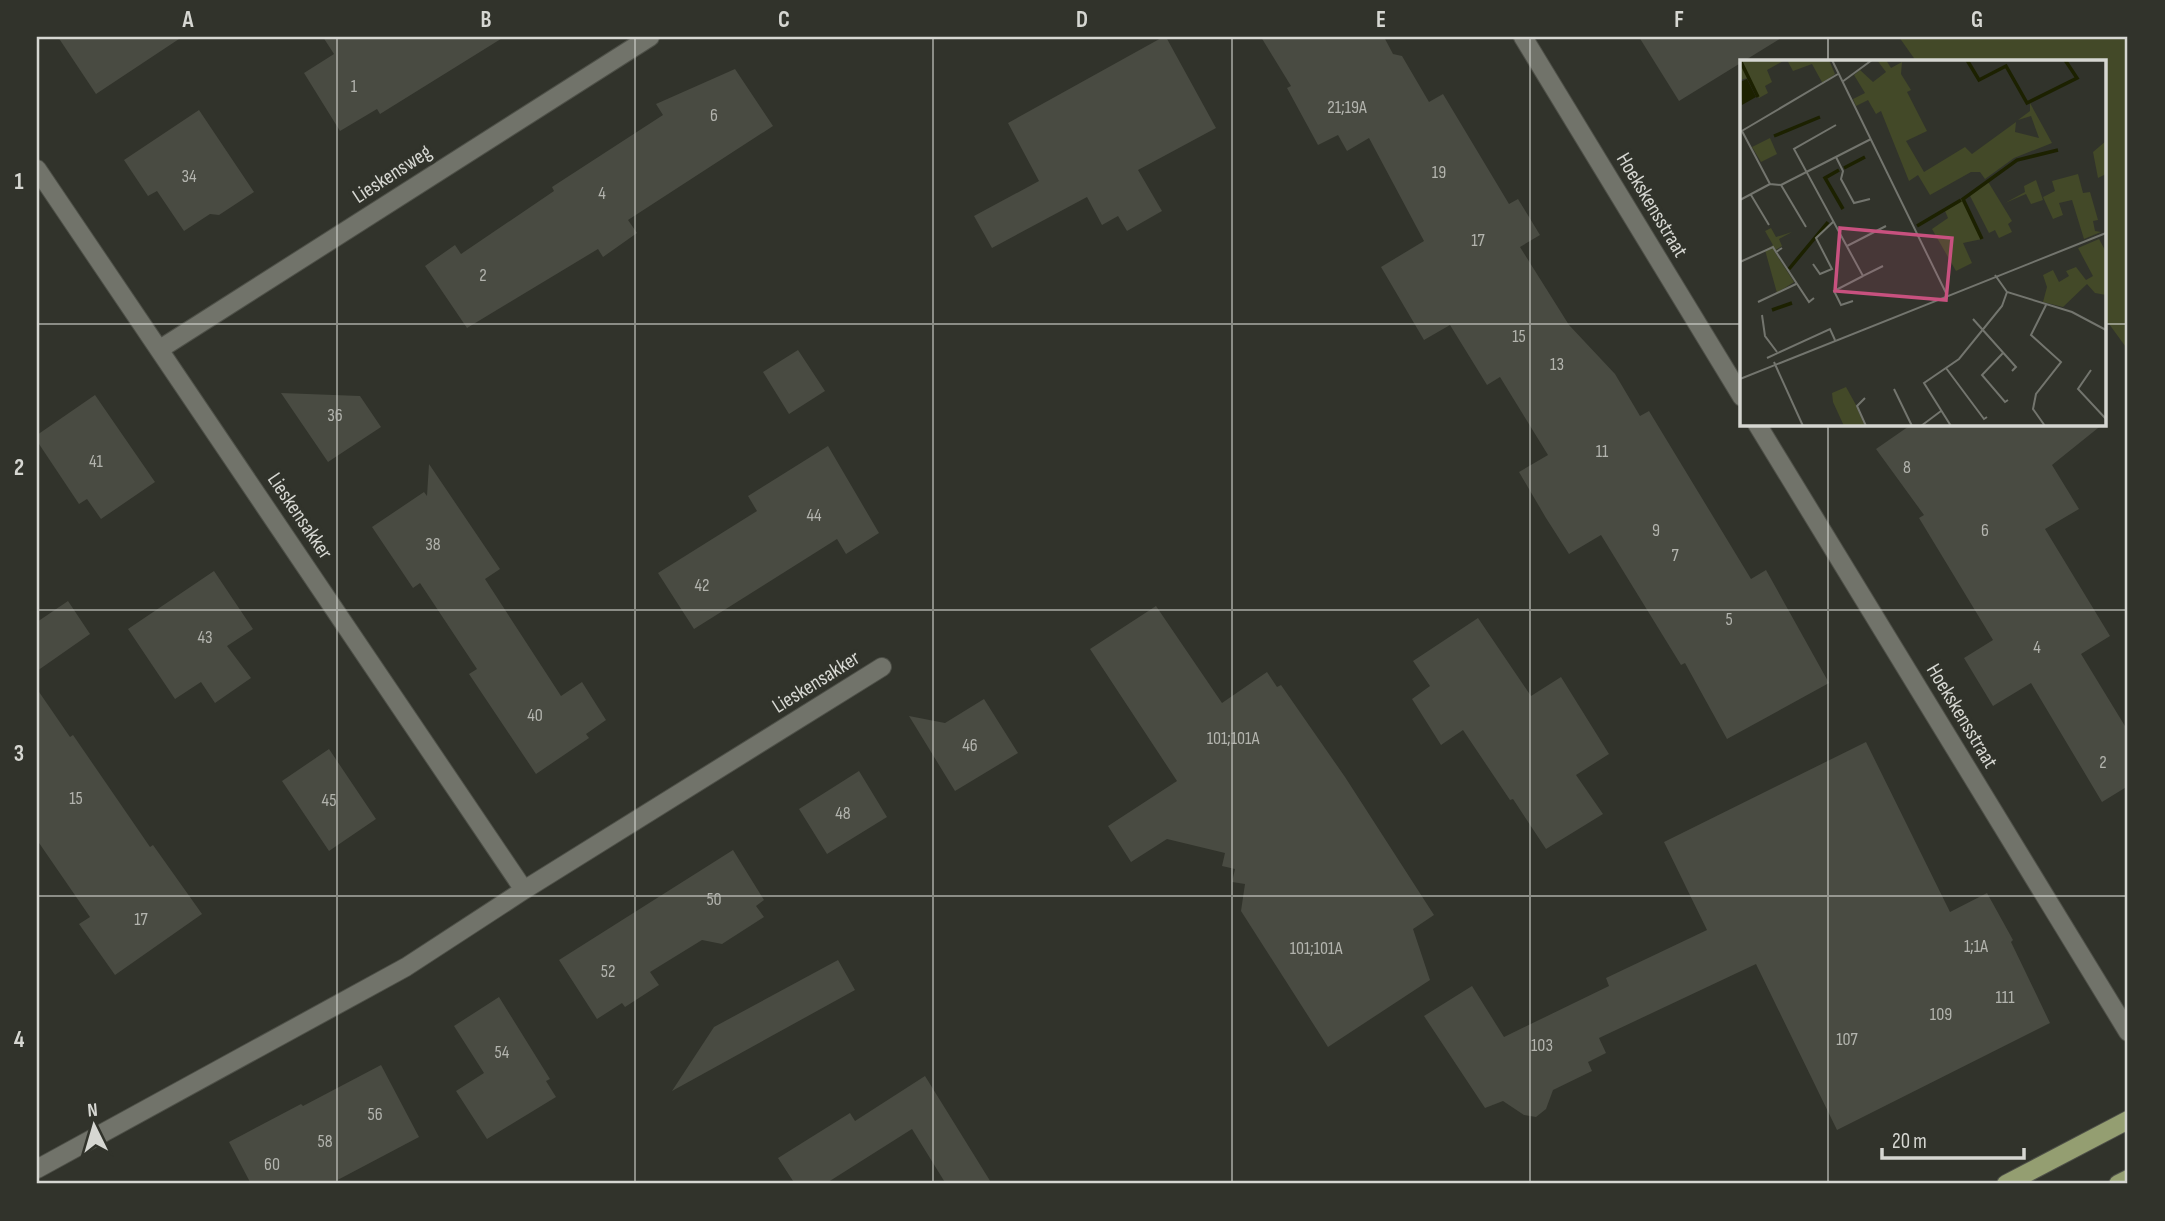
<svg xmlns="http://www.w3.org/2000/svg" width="2165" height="1221" font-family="'Sofia Sans Condensed',sans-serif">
  <rect width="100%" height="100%" fill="#31332b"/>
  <path fill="#434928" d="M 1899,37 L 2128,37 L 2128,350 L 2104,317 L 2104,61 L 1916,61 Z"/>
  <path fill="#494b42" d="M 58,37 L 182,37 L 96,94 Z
    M 323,37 L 504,37 L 380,114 L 377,109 L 340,131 L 304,73 L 334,54 Z
    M 1163,37 L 1166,37 L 1216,128 L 1138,170 L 1162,211 L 1127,231 L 1118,216 L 1102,225 L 1087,197 L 992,248 L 974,216 L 1039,181 L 1008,123 Z
    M 1261,37 L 1384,37 L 1393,54 L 1402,56 L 1429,102 L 1443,94 L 1509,204 L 1518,199 L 1540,235 L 1520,247 L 1569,325 L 1615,374 L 1640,416 L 1649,411 L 1751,579 L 1766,570 L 1829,683 L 1727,739 L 1685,663 L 1681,665 L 1601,535 L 1569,554 L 1546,518 L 1519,472 L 1548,455 L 1500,377 L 1487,385 L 1450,325 L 1424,340 L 1381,267 L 1424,241 L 1369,138 L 1347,151 L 1338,135 L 1318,145 L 1287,88 L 1291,86 Z
    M 1639,37 L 1783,37 L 1679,101 Z
    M 735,69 L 773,126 L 628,220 L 637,233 L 603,257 L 598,249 L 467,328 L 425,266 L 455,245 L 461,254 L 554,191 L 552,187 L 663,115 L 656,104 Z
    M 199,110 L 254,192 L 219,215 L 210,214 L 184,231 L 157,191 L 148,196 L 124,160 Z
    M 798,350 L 825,391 L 789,414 L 763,372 Z
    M 281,393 L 360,396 L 381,427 L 328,462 Z
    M 95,395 L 155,482 L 101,519 L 87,499 L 79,504 L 37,441 L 37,435 Z
    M 1912,424 L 2103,424 L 2052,465 L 2079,509 L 2045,529 L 2110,636 L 2081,654 L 2128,731 L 2128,786 L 2102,802 L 2031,683 L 1993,706 L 1964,658 L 1993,640 L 1919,518 L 1924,515 L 1876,449 Z
    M 828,446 L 879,533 L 846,554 L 837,539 L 694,629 L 658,573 L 757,511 L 748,496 Z
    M 429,464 L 500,569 L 485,579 L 561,696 L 582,682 L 606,720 L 586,734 L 589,738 L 536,774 L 469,674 L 477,669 L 420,583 L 413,588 L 372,527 L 424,492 L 427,496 Z
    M 214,571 L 253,629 L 227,646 L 251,678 L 215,703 L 201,682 L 175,699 L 128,629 Z
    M 68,601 L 90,634 L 37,671 L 37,622 Z
    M 1156,606 L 1222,703 L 1267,672 L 1277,687 L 1281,685 L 1345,777 L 1434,915 L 1413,929 L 1430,980 L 1328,1047 L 1241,911 L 1245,884 L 1232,882 L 1235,869 L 1222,866 L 1225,853 L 1167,839 L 1131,862 L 1108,826 L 1177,781 L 1090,649 Z
    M 1478,618 L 1531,696 L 1561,677 L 1609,754 L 1576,775 L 1603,814 L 1546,849 L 1513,799 L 1510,800 L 1463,730 L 1441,745 L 1412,699 L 1430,686 L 1413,661 Z
    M 37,689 L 70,737 L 73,735 L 150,847 L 153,845 L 202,914 L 115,975 L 79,924 L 90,917 L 37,840 Z
    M 984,699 L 1018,753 L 955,791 L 909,716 L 945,723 Z
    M 1866,742 L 1950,912 L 1987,893 L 2013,940 L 2011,942 L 2025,971 L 2050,1023 L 1837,1130 L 1756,964 L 1599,1038 L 1606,1053 L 1588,1062 L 1592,1071 L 1553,1090 L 1546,1109 L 1536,1117 L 1524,1115 L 1503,1101 L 1485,1108 L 1424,1016 L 1472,986 L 1504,1037 L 1609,986 L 1606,978 L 1707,930 L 1664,842 Z
    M 329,749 L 376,819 L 329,851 L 282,781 Z
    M 859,771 L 887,817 L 827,854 L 799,809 Z
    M 733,850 L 764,900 L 756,906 L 764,917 L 722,944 L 702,940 L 650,972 L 659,985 L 625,1007 L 622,1003 L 597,1019 L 559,960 Z
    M 838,960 L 855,990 L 672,1091 L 714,1027 Z
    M 499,997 L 550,1079 L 546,1081 L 556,1097 L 487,1139 L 456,1091 L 484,1073 L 454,1026 Z
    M 381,1065 L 419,1137 L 330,1184 L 251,1184 L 229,1142 L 301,1104 L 303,1106 Z
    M 925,1076 L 992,1184 L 946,1184 L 912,1129 L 825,1184 L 795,1184 L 778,1158 L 850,1113 L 855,1121 Z"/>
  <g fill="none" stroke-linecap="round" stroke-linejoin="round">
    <defs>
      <path id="minor" d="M 37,169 L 524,890 L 882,667
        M 160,349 L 650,37
        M 37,1169 L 406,967 L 524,890"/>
      <path id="tertiary" d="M 1523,37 L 1742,397
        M 1757,424 L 2128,1032"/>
      <path id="primary" d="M 2006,1184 L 2128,1120
        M 2118,1184 L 2128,1179"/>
    </defs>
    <use href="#minor" stroke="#4e5048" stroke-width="20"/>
    <use href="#tertiary" stroke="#4e5048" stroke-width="20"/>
    <use href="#primary" stroke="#4e5048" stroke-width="20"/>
    <use href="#minor" stroke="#71736a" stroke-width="18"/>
    <use href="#tertiary" stroke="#71736a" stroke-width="18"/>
    <use href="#primary" stroke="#949e71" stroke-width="18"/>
  </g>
  <path fill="none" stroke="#d6d7d2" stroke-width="2" stroke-opacity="0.55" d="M 337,37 L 337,1184M 635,37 L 635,1184M 933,37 L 933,1184M 1232,37 L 1232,1184M 1530,37 L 1530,1184M 1828,37 L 1828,61M 37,324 L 1742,324M 2104,324 L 2128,324M 1828,424 L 1828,1184M 37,610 L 2128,610M 37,896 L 2128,896"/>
  <g text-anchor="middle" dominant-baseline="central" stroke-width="7" stroke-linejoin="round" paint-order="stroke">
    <g font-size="18" fill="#b3b4ae">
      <text x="354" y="86">1</text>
      <text x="1347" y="107">21;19A</text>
      <text x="714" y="115">6</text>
      <text x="1439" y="172">19</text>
      <text x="189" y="176">34</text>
      <text x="602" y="193">4</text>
      <text x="1478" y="240">17</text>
      <text x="483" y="275">2</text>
      <text x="1519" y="336">15</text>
      <text x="1557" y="364">13</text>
      <text x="335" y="415">36</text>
      <text x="1602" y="451">11</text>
      <text x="96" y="461">41</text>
      <text x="1907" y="467">8</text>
      <text x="814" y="515">44</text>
      <text x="1656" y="530">9</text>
      <text x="1985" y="530">6</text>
      <text x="433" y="544">38</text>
      <text x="1675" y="555">7</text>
      <text x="702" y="585">42</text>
      <text x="1729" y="619">5</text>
      <text x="205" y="637">43</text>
      <text x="2037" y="647">4</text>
      <text x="535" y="715">40</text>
      <text x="1233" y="738">101;101A</text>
      <text x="970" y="745">46</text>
      <text x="2103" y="762">2</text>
      <text x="76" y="798">15</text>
      <text x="329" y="800">45</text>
      <text x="843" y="813">48</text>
      <text x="714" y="899">50</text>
      <text x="141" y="919">17</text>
      <text x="1976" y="946">1;1A</text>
      <text x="1316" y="948">101;101A</text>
      <text x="608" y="971">52</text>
      <text x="2005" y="997">111</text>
      <text x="1941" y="1014">109</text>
      <text x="1847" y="1039">107</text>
      <text x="1542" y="1045">103</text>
      <text x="502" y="1052">54</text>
      <text x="375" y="1114">56</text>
      <text x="325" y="1141">58</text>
      <text x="272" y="1164">60</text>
    </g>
    <g font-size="21" fill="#d6d7d2" stroke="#31332b">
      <text transform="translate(392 174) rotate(-33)">Lieskensweg</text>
      <text transform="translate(1652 205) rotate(59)">Hoekskensstraat</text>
      <text transform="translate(300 516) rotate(56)">Lieskensakker</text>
      <text transform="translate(816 682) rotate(-32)">Lieskensakker</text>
      <text transform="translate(1962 716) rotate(59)">Hoekskensstraat</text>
    </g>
  </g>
  <g transform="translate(1740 60)">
    <rect width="366" height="366" fill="#31332b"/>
    <path d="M 0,0 L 45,0 L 27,10 L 32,22 L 25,26 L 28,33 L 19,38 L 8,18 L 0,20 ZM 47,0 L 89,0 L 95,14 L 83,24 L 72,4 L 53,11 ZM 137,0 L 146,0 L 151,8 L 162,2 L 161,14 L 171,30 L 167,32 L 187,71 L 166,81 L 184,112 L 225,87 L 232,94 L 276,62 L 275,72 L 299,78 L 291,56 L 278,60 L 290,51 L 290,43 L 312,83 L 274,98 L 245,119 L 240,112 L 231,112 L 190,135 L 178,115 L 169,121 L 141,51 L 136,54 L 128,40 L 116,46 L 113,39 L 125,33 L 114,15 L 120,10 L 133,22 L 146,12 ZM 30,78 L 37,94 L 21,102 L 12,87 ZM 366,81 L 366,114 L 358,118 L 353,92 ZM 338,114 L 343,133 L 350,132 L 358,160 L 353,161 L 355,171 L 361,172 L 344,179 L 332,140 L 319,143 L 323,155 L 313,159 L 303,137 L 315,131 L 312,121 ZM 247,120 L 272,161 L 268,164 L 272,172 L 259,178 L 255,170 L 249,173 L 229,134 ZM 296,120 L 303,140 L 291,144 L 286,134 L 265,143 L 285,132 L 284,126 ZM 222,139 L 242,179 L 223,183 L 232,203 L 216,211 L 192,169 L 208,158 L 205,151 ZM 31,168 L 36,177 L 52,172 L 39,179 L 42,186 L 34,191 L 54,222 L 37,233 L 25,190 L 33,185 L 25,171 ZM 359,179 L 366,192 L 366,235 L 355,233 L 347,224 L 323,247 L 303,242 L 307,227 L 303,215 L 313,210 L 319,222 L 329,216 L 326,211 L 336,207 L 346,220 L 353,216 L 338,188 ZM 106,327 L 116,345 L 125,366 L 104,366 L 93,342 L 92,333 Z" fill="#434928"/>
    <path d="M 7,19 L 16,37 L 2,45 L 0,22 Z" fill="#1c2100"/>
    <path fill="none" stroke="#1c2100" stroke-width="3.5" d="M 0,0 L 18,37M 227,0 L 239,20 L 266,6 L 287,43 L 337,18 L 325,0M 34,76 L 80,57M 104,108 L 125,97M 99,110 L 85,118 L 103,149M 177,166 L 221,140M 242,179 L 223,139 L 277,100 L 318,90M 49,209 L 88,162M 32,250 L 52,243"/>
    <path fill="none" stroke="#73756e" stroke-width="2" d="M 92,0 L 208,237M 102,22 L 132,0M 96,65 L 54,89 L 123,216 L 143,206M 2,71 L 30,124 L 41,125 L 66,167M 0,72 L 98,14M 96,97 L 103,111 L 101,119 L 114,143 L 130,139M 41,125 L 131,79M 11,135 L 29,165M 0,140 L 30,124M 107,186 L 146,166M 36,192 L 69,242 L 74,238M 0,202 L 33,187 L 36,192 L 42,188M 73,204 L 80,214 L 92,209 L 76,178 L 93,162M 255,215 L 267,232 L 332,252 L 366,270M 113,241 L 101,245 L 94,231 L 123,216M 18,242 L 56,224M 22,255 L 25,276 L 37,292M 233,259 L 276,307 L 272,311M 263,293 L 242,315 L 265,342 L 268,340M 27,298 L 90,269 L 95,280M 34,302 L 63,366M 206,308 L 244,359 L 247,357M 351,310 L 338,329 L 366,359M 0,319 L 366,173M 154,329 L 172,366M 125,338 L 117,346 L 126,366M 181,366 L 201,351M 211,366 L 184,323 L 219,299 L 262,246 L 267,232M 305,366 L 293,349 L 296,334 L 321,302 L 291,275 L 306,245"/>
    <path fill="#c8517f" fill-opacity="0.15" stroke="#c8517f" stroke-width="3.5" d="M 100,168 L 212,178 L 206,240 L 95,231 Z"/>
    <rect width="366" height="366" fill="none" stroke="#d6d7d2" stroke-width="3.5"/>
  </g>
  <rect width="2165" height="1221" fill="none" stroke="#31332b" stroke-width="77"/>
  <g transform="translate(94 1126) rotate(355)" stroke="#31332b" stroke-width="5" paint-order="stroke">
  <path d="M0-5L12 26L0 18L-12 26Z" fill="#d6d7d2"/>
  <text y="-10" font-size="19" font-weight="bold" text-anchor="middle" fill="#d6d7d2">N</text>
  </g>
  <path d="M1882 1148v10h142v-10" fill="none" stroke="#d6d7d2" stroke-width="3.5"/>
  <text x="1892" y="1148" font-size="21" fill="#d6d7d2" stroke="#31332b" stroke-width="5" paint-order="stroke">20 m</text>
  <rect x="38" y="38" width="2088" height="1144" fill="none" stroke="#d6d7d2" stroke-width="2.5"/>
  <g font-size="23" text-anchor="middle" font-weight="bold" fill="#d6d7d2">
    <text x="188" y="27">A</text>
    <text x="486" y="27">B</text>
    <text x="784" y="27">C</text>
    <text x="1082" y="27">D</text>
    <text x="1381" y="27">E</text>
    <text x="1679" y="27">F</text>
    <text x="1977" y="27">G</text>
    <text x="19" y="189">1</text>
    <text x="19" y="475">2</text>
    <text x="19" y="761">3</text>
    <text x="19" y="1047">4</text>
  </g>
</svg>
